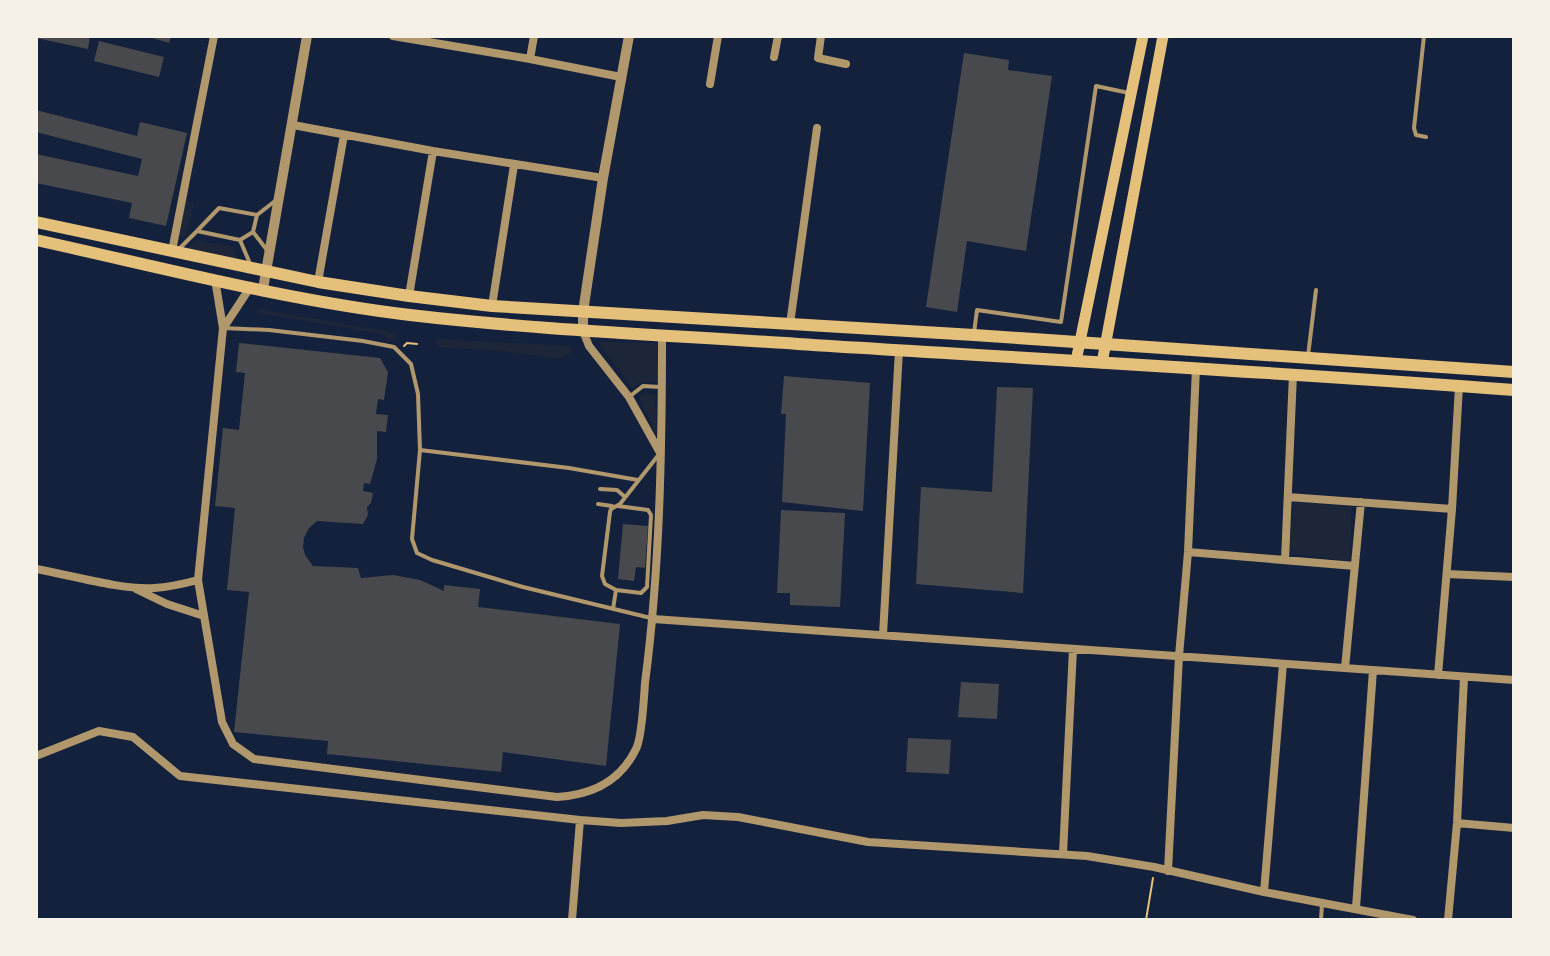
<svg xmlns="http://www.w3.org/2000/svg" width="1550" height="956" font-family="'Archivo Narrow',sans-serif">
  <rect width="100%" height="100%" fill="#14213d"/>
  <path fill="#1d2539" d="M 185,201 L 194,203 L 189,226 L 184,237 L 177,235 Z
    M 197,240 L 232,247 L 239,261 L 186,250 Z
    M 258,309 L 396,333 L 397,339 L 390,341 L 381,334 L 257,313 Z
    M 435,339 L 570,346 L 572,352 L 560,359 L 502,351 L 438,347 Z
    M 598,342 L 657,343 L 658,382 L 639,383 L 633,389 Z
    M 646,393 L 655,395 L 657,436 L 639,397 Z
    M 1294,502 L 1352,507 L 1350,561 L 1287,553 Z"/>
  <path fill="#48494c" d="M 36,36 L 90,36 L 88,49 L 36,38 Z
    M 146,36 L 171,36 L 169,43 Z
    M 99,41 L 164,57 L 159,77 L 94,61 Z
    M 964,53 L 1009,60 L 1008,70 L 1052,76 L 1026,251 L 967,241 L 957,312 L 926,307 Z
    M 36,110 L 137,136 L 140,122 L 187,133 L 166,226 L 129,218 L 132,203 L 36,183 L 36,154 L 138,176 L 142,159 L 36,132 Z
    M 239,343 L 380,358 L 388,372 L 384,400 L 378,399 L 376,414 L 388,415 L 386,432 L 377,431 L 377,459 L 370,484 L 364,483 L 363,491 L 373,493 L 371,503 L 367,507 L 368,515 L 363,524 L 317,521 L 309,528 L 304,538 L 303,547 L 305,555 L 313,566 L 358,568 L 361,578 L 393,575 L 420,580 L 444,591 L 444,585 L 480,589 L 478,607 L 620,624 L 606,766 L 503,752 L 501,772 L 327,754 L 328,741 L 234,732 L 249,592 L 227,590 L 235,508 L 215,506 L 223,428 L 239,430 L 245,373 L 236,372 Z
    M 784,376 L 870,383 L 863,511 L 782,502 L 786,414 L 781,414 Z
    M 997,387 L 1033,388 L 1023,593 L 916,584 L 921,487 L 992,492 Z
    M 781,510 L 845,513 L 840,607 L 790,605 L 790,593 L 777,593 Z
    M 623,524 L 648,526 L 645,568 L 636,567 L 634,581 L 618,579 Z
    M 961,682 L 999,684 L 997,719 L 958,717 Z
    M 908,738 L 951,740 L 949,774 L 906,772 Z"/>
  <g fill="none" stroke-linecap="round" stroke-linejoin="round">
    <path stroke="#e5c07b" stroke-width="2" d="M 404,346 L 407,343 L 417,344
      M 1146,920 L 1153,878"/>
    <path stroke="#b1986c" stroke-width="4" d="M 1424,36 L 1414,128 L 1416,135 L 1426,137
      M 197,231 L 219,208 L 257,215
      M 240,240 L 253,232
      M 178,250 L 197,231 L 240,240 L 251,266
      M 267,250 L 253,232 L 257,215 L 275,201
      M 223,328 L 269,330 L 363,341 L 394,347 L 411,364 L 418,394 L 420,450 L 412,539 L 417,553 L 432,560 L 523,587 L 651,618
      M 974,333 L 977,310 L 1061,322 L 1096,86 L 1129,93
      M 1308,356 L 1316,290
      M 629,397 L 643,386 L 660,387
      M 420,450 L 569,468 L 638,480
      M 600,489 L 617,490 L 625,497
      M 598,504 L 612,506
      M 618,506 L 648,510 L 651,515 L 647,587 L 641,593 L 616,590 L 605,584 L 602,576 L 610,512 L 611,509 L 620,504 L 660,453
      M 613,609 L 616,590
      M 1321,920 L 1322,904"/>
    <path stroke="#b1986c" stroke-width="8" d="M 393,36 L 530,59 L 621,77
      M 821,36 L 818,58 L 846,64
      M 774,57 L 778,36
      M 530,59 L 534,36
      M 710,84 L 718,36
      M 293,125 L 433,151 L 603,178
      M 172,251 L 214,36
      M 215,279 L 223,328 L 198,580 L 222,722 L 233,744 L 254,759 L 557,797 C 592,795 620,782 636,749 C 642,738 644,697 645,683 C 660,568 662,450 662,335
      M 318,282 L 344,135
      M 409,296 L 433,151
      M 492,306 L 514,165
      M 790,324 L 817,128
      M 224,327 L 251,286
      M 583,331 L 589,346 L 629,397 L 659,451
      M 1288,497 L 1452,509
      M 1188,552 L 1355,566
      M 1285,560 L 1293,374
      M 36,569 C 70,575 121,590 154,588 C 169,587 183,584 198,580
      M 1447,574 L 1514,577
      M 136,589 L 167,604 L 204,616
      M 653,619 L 1514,680
      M 883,635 L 899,350
      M 1345,668 L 1361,502
      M 1438,675 L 1452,509 L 1459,386
      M 36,756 L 99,731 L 133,737 L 180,776 L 580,820 L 621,823 L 667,821 L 703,815 L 738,817 L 868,842 L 1087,856 L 1154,867 L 1264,892 L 1413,920
      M 1457,823 L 1514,828
      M 1063,854 L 1073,649
      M 1168,871 L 1179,656 L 1188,552 L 1196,368
      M 1264,892 L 1283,664
      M 1356,908 L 1373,670
      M 572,920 L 580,820
      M 1448,920 L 1457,823 L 1464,677"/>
    <path stroke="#b1986c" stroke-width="10" d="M 263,289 L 307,36
      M 583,331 L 583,312 L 603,178 L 629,36"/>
    <path stroke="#e5c07b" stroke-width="11" d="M 1076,361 L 1143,36
      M 1102,363 L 1163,36"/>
    <path stroke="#e5c07b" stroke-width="12" d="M 36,222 L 318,282 L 409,296 L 492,306 L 974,335 L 1514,372
      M 36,240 C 160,267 284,300 410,315 C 539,330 668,335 798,344 C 1036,359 1275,372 1514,390"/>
  </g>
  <rect width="1550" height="956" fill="none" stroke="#f6f1e7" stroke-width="76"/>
</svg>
